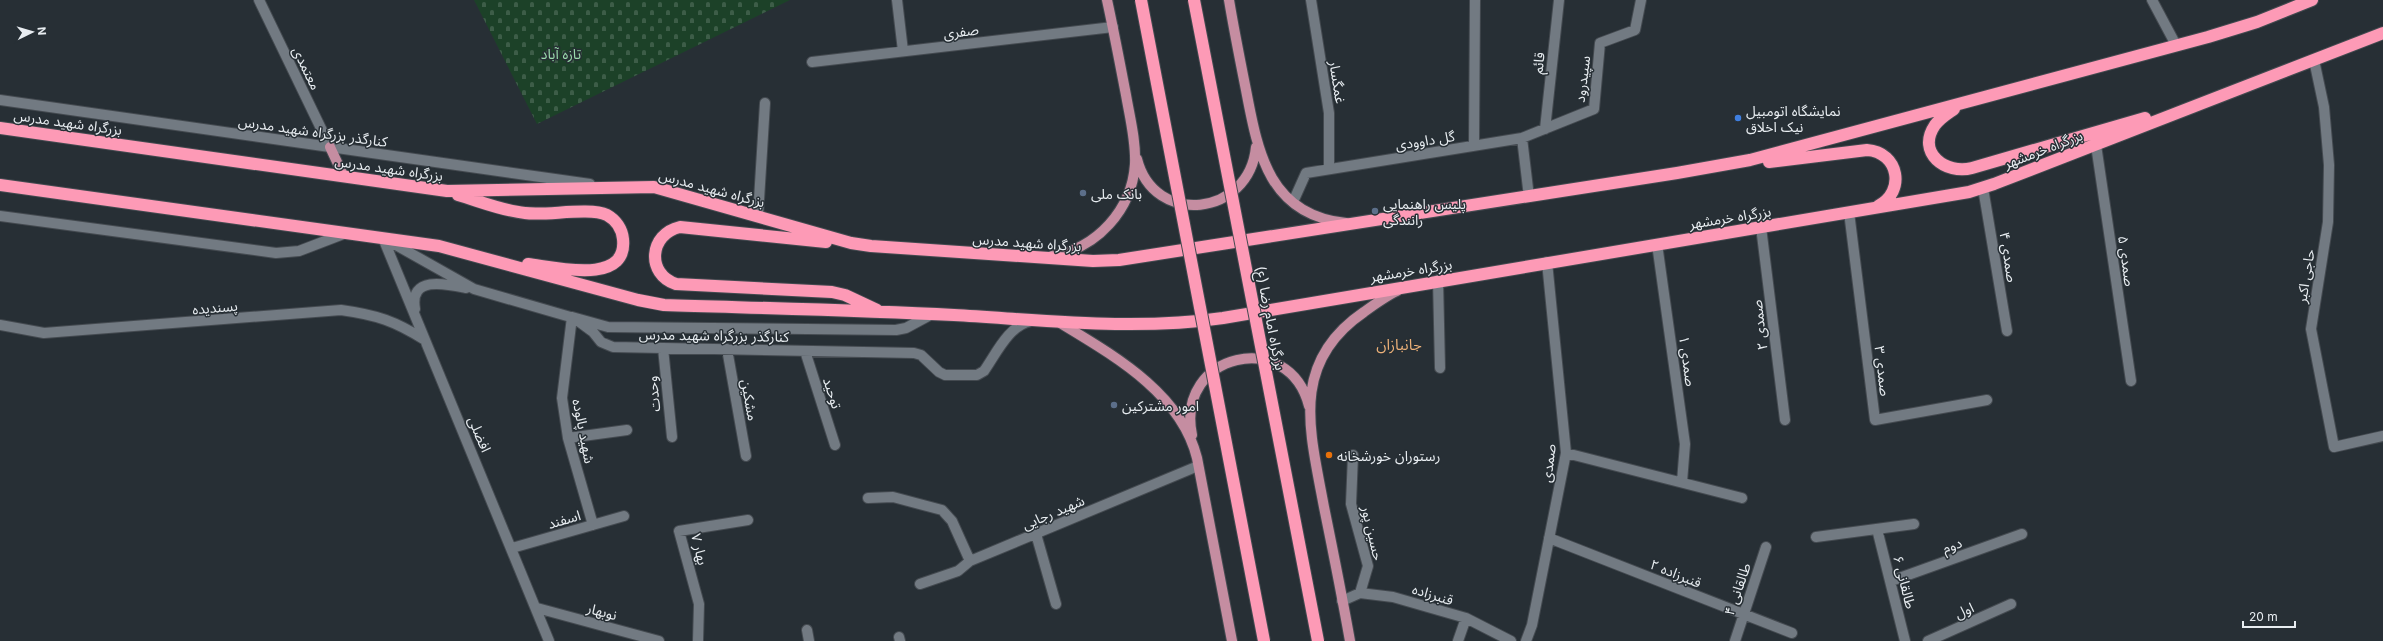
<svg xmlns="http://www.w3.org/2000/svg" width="2383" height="641" font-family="Inter,'Noto Sans Arabic',sans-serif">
  <defs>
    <pattern id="cemetery-stones" width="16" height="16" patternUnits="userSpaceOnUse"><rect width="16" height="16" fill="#1c4128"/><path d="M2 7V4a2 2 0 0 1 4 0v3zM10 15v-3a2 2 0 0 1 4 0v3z" fill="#3d5d48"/></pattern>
  </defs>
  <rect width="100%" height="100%" fill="#272f35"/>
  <path fill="url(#cemetery-stones)" d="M 474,0 L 790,0 L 537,124 Z"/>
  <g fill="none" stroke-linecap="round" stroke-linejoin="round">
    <defs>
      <path id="minor" d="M 259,0 L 330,147
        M 897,0 L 903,51
        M 1311,0 L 1329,113 L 1329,169
        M 2152,0 L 2176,45
        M 2314,60 L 2324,107 L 2329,165 L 2328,222 L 2311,329 L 2334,447 L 2383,436
        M 812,62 L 1113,27
        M 0,100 L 590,184
        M 1545,129 L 1559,0
        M 1522,138 L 1529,197
        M 2096,145 L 2131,381
        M 1474,146 L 1475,0
        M 1983,188 L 2007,331
        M 1293,202 L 1306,173 L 1522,138 L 1594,109 L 1600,43 L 1635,30 L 1641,0
        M 1849,212 L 1875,420 L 1987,400
        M 0,216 L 276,253 L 299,251 L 346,233
        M 758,216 L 765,103
        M 1761,227 L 1785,420
        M 383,238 L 549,641
        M 387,240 L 474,289 L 574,318 L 593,332 L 601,342 L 613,347 L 914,353 L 921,355 L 939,372 L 945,375 L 977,375 L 984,371 C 996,354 1009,325 1031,321
        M 1657,244 L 1685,444 L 1682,482
        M 1438,280 L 1440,368
        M 415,309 C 409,275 447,284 466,288
        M 0,325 L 44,333 L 341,310 C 377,315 395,321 425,340
        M 663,348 L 672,437
        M 727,349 L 746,456
        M 805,351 L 835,445
        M 568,438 L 627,430
        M 1566,453 L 1742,498
        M 1353,455 L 1351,504 L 1368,566 L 1360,593
        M 868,498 L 893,497 L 942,510 L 952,521 L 970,561
        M 593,525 L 568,438 L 562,398 L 572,317 L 608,327 L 896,330 L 906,328 L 932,314
        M 1877,529 L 1905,641
        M 1036,534 L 1056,604
        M 1816,537 L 1914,524
        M 1549,538 L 1792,633
        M 512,548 L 624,516
        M 1891,581 L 2022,534
        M 920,584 L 958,571 L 970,561 L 1198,466
        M 1342,601 L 1360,593 L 1393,597 L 1466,618 L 1511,641
        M 537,608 L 659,641
        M 807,630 L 809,641
        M 899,637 L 900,641
        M 698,641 L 699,604 L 679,531 L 748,520
        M 1458,641 L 1466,618
        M 1526,641 L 1532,625 L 1566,453 L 1547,262
        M 1735,641 L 1766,547
        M 1928,641 L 2011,604"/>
      <path id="major" d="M 1229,0 C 1234,30 1240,60 1246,90 C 1258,153 1269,215 1346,223
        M 330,147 L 344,177
        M 1137,159 C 1154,227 1249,217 1256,147
        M 1052,256 C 1097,248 1132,210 1135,164 C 1136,141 1130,118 1126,95 C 1120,64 1114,32 1107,0
        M 1057,321 C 1111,354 1181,392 1197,458 L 1232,641
        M 1192,435 C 1175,353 1289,327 1309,406
        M 1350,641 C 1342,596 1333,551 1324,507 C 1310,431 1289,363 1364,312 C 1375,304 1386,296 1397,291"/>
      <path id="highway" d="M 1954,109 C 1947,114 1940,118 1935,125 C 1916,153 1946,175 1972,168 L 2145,118
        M 0,128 L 447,191 L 654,187 L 851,243 L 871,246 L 1093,261 L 1119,260 L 1677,173 L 1750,160 L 2208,37 L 2257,22 L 2312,0
        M 1769,162 L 1867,150 C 1899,152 1906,192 1878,206
        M 0,185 L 439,246 L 638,300 L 664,305 C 760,308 857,310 954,315 C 1043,320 1134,331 1223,318 L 1969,192 L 1994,184 L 2383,33
        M 458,195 C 479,201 503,211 525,213 C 546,216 589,207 607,215 C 616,220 622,229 623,239 C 628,286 554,267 528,264
        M 826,242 L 680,227 C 649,234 646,274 676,284 L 832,292 L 845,295 L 877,310"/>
    </defs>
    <use href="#minor" stroke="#444a50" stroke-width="12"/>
    <use href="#major" stroke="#444a50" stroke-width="12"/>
    <use href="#highway" stroke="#444a50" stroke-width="14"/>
    <use href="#minor" stroke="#727a82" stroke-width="10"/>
    <use href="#major" stroke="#c58da1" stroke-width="10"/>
    <use href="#highway" stroke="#fd9ab6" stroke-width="12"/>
    <defs>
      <path id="highway-bridge" d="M 1141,0 L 1264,641
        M 1194,0 L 1318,641"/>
    </defs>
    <use href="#highway-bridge" stroke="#444a50" stroke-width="14" stroke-linecap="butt"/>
    <use href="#highway-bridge" stroke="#fd9ab6" stroke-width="12"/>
  </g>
  <circle fill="#3f7fe0" stroke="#272f35" stroke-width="1.5" cx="1738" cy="118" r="4"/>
  <g fill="#5c6f8a" stroke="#272f35" stroke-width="1.5">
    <circle cx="1083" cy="193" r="4"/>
    <circle cx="1375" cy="211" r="4"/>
    <circle cx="1114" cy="405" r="4"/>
  </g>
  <circle fill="#e8710a" stroke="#272f35" stroke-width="1.5" cx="1329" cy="455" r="4"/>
  <g text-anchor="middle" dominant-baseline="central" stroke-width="3" stroke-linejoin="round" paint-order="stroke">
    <g font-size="14" fill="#e8edf1" stroke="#272f35">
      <text transform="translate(961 31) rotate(-7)">صفری</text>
      <text transform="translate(1538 63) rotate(-84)">قائم</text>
      <text transform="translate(307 68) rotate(64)">معتمدی</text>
      <text transform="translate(1582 79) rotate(-83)">سپیدرود</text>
      <text transform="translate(1338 82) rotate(81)">غمگسار</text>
      <text transform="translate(68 122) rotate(8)">بزرگراه شهید مدرس</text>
      <text transform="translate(313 131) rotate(8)">کنارگذر بزرگراه شهید مدرس</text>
      <text transform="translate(1425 140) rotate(-9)">گل داوودی</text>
      <text transform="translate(2043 149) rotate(-21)">بزرگراه خرمشهر</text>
      <text transform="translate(389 168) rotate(8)">بزرگراه شهید مدرس</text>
      <text transform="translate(712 188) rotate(15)">بزرگراه شهید مدرس</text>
      <text transform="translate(1730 217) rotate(-9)">بزرگراه خرمشهر</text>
      <text transform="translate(1027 242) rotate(4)">بزرگراه شهید مدرس</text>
      <text transform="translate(2009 257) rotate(81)">صمدی ۴</text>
      <text transform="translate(2127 261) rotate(82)">صمدی ۵</text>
      <text transform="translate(1411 270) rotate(-9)">بزرگراه خرمشهر</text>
      <text transform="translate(2305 276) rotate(-81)">حاجی اکبر</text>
      <text transform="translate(215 307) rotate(-5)">پسندیده</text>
      <text transform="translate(1271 318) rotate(79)">بزرگراه امام رضا (ع)</text>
      <text transform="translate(1759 325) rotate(-97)">صمدی ۲</text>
      <text transform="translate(714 335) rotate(1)">کنارگذر بزرگراه شهید مدرس</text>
      <text transform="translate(1688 361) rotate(82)">صمدی ۱</text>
      <text transform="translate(1883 371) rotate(83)">صمدی ۳</text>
      <text transform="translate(833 393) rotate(72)">توحید</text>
      <text transform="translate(653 394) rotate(-96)">وحدت</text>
      <text transform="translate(750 400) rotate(80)">مشکین</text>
      <text transform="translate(584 431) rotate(79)">شهید پالوده</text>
      <text transform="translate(480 434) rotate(67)">افضلی</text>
      <text transform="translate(1548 463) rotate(-83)">صمدی</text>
      <text transform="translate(1053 512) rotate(-23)">شهید رجایی</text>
      <text transform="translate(564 519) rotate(-16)">اسفند</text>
      <text transform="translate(1373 533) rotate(77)">حسین پور</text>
      <text transform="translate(1952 545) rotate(-20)">دوم</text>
      <text transform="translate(700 549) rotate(77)">بهار ۷</text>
      <text transform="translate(1676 573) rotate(22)">قنبرزاده ۲</text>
      <text transform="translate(1905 582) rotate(76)">طالقانی ۶</text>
      <text transform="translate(1737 589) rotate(-71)">طالقانی ۴</text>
      <text transform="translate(1433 594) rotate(17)">قنبرزاده</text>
      <text transform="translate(1964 610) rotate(-24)">اول</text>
      <text transform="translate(602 611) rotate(15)">نوبهار</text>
    </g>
    <g font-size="14" fill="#9adbac" stroke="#272f35">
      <text x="561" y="53">تازه آباد</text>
    </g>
    <g font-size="14" fill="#e8edf1" stroke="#272f35" text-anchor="start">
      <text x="1746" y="110">نمایشگاه اتومبیل<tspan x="1746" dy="16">نیک اخلاق</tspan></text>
      <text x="1091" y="193">بانک ملی</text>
      <text x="1383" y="203">پلیس راهنمایی<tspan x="1383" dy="16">رانندگی</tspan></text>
      <text x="1122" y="405">امور مشترکین</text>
      <text x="1337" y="455">رستوران خورشخانه</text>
    </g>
    <g font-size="15" fill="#ecb179" stroke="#272f35">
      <text x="1399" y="344">جانبازان</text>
    </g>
  </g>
  <g transform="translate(32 32) rotate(85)" stroke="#272f35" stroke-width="3" paint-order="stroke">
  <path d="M0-3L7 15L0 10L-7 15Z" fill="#e8edf1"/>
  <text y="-6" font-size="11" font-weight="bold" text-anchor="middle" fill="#e8edf1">N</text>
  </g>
  <path d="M2243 621v6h52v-6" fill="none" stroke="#e8edf1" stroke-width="2"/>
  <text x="2249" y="621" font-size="12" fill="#e8edf1" stroke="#272f35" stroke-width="3" paint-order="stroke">20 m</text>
</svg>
